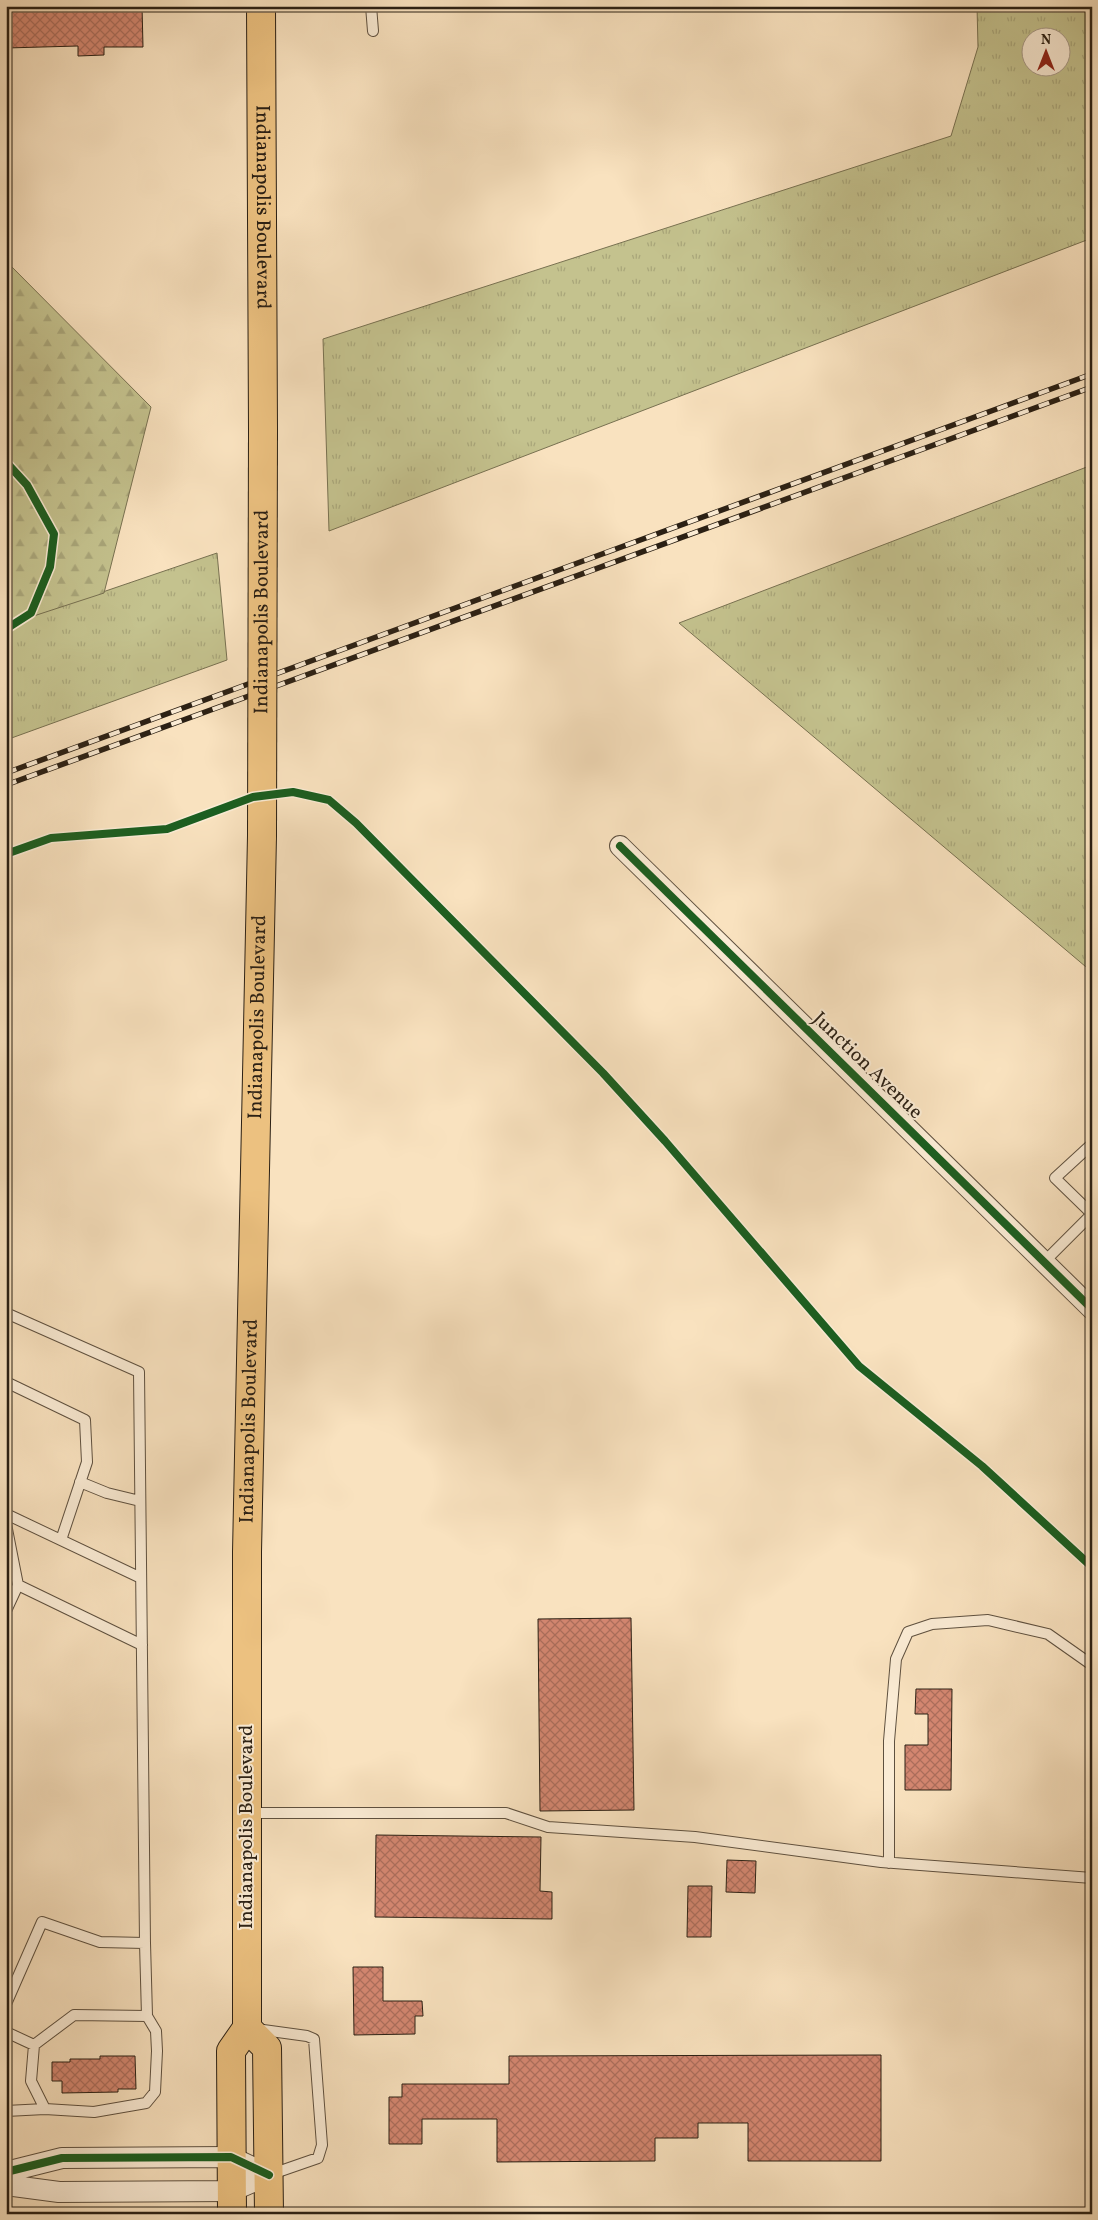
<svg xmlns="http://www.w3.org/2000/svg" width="1098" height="2220" font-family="Vollkorn,serif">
  <defs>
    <pattern id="grass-tufts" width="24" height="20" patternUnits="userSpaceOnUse" patternTransform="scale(1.25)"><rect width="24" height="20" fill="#c4c28e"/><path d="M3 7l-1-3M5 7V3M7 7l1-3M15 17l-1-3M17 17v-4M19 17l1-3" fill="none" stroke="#a9a67a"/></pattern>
    <pattern id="forest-firs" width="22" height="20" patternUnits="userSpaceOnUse" patternTransform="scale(1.25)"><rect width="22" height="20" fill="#c4c28e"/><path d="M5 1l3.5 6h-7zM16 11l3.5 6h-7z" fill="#a9a67a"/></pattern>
    <pattern id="building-cross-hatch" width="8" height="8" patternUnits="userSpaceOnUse" patternTransform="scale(1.25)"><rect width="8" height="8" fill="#d48771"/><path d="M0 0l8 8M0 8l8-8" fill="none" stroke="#ac6e5c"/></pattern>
  </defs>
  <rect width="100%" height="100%" fill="#f9e2bf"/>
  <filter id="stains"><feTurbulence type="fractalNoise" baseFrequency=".004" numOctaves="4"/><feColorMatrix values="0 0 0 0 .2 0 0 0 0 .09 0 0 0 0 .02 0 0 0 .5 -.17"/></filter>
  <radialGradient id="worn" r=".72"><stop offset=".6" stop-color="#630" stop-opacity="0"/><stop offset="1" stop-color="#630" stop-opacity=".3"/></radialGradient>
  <path fill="url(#grass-tufts)" stroke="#787151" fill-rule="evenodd" d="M 977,6 L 1092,6 L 1092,238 L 329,531 L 323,339 L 951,136 L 978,47 ZM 1030,38 L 1060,38 L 1060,68 L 1030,68 Z
    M 1092,465 L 1092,972 L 679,623 Z
    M 217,553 L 227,660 L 6,740 L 6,625 Z"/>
  <path fill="url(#forest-firs)" stroke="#787151" d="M 6,261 L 151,407 L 104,593 L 6,625 Z"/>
  <path fill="url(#building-cross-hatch)" stroke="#2b2014" d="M 6,6 L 142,6 L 143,47 L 104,47 L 104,55 L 78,56 L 78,46 L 6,48 Z
    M 631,1618 L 634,1810 L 540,1811 L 538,1619 Z
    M 916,1689 L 952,1689 L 951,1790 L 905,1790 L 905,1745 L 928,1745 L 928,1714 L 915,1714 Z
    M 376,1835 L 541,1837 L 540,1891 L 552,1892 L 552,1919 L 375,1917 Z
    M 727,1860 L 756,1861 L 755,1893 L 726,1892 Z
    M 688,1886 L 712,1886 L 711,1937 L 687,1937 Z
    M 353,1967 L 383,1967 L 383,2001 L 422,2001 L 423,2016 L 415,2016 L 415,2034 L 354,2035 Z
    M 881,2055 L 881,2161 L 748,2161 L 748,2123 L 698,2123 L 698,2138 L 655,2138 L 655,2161 L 497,2162 L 497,2119 L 422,2119 L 422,2144 L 389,2144 L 389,2097 L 402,2097 L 402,2084 L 509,2084 L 509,2056 Z
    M 100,2056 L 135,2056 L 136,2089 L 118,2089 L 118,2092 L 62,2093 L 62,2081 L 52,2081 L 52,2062 L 70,2062 L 70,2059 L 100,2059 Z"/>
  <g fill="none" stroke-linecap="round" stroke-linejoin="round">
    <defs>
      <path id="service" d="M 371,6 L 373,31
        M 1092,1144 L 1055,1178 L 1092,1214
        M 1044,1262 L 1092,1214
        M 6,1313 L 139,1372 L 145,1943 L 100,1942 L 42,1922 L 6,2004
        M 6,1382 L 85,1420 L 87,1462 L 61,1540
        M 80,1482 L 107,1493 L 140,1501
        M 6,1514 L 141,1578
        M 6,1524 L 18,1585 L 6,1611
        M 18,1585 L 142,1645
        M 248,1813 L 506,1813 L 548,1827 L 695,1837 L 881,1862 L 1092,1878
        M 889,1863 L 889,1741 L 896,1659 L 908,1632 L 932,1624 L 988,1620 L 1048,1634 L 1092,1665
        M 256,2029 L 307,2036 L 314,2039 L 322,2145 L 318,2158 L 269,2175
        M 6,2032 L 34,2045 L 31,2081 L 45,2109 L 6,2111
        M 34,2045 L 74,2015 L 147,2016
        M 45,2109 L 94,2112 L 146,2103 L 155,2092 L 157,2051 L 156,2031 L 147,2016 L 145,1943"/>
      <path id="minor" d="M 620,846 L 1092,1309
        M 6,2172 L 62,2158 L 231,2157 L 269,2175
        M 6,2185 L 59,2192 L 232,2191 L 269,2175"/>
      <g id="trunk">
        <path id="s1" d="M 261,6 L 263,430"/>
        <path d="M 247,2028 L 267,2048 L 269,2214"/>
        <path id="s2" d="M 232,2214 L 231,2051 L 247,2028 L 247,1552 L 262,836"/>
      </g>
    </defs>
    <use href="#service" stroke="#5e503f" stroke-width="12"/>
    <use href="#minor" stroke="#5e503f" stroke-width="22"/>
    <use href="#trunk" stroke="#2b2014" stroke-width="30"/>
    <use href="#service" stroke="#fbecd5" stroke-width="10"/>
    <use href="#minor" stroke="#fbecd5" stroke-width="20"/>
    <use href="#trunk" stroke="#ecc180" stroke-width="28"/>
    <defs>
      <path id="rail" d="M 6,773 L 1092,374
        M 6,785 L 1092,387"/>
    </defs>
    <use href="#rail" stroke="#2b2014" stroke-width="5.5"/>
    <use href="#rail" stroke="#fbecd5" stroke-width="4" stroke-dasharray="11" stroke-linecap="butt"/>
    <defs>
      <g id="trunk-bridge">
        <path id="s3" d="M 262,836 L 263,430"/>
      </g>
    </defs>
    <use href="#trunk-bridge" stroke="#2b2014" stroke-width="30" stroke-linecap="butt"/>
    <use href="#trunk-bridge" stroke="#ecc180" stroke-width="28"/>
    <defs>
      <path id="cycleway" d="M 6,462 L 27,485 L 54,534 L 50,567 L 31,613 L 6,629
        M 620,846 L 1092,1309
        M 6,854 L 51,838 L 167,829 L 253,797 L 293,792 L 329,800 L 356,823 L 603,1073 L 665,1141 L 859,1366 L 982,1466 L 1092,1567
        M 6,2172 L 62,2158 L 231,2157 L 269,2175"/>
    </defs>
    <use href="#cycleway" stroke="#fbecd5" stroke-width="11"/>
    <use href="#cycleway" stroke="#1b5e20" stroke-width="8"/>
  </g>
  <g text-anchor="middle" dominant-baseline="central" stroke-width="4" stroke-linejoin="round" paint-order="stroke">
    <g font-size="20" fill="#2b2014" stroke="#fbecd5">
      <text stroke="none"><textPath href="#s1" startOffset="201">Indianapolis Boulevard</textPath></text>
      <text stroke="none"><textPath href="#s3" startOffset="224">Indianapolis Boulevard</textPath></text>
      <text stroke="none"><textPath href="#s2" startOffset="1202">Indianapolis Boulevard</textPath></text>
      <text transform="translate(867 1066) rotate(44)">Junction Avenue</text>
      <text stroke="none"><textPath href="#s2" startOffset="798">Indianapolis Boulevard</textPath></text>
      <text transform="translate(247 1827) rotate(-90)">Indianapolis Boulevard</text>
    </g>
  </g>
  <rect width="1098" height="2220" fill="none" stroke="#f9e2bf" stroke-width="25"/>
  <rect x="8" y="8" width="1083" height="2205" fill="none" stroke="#2b2014" stroke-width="2.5"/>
  <rect x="12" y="12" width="1073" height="2195" fill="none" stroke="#2b2014"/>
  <g transform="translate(1046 52)"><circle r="24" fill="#fbecd5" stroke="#a89a88"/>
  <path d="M0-4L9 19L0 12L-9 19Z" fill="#8f2418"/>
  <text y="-8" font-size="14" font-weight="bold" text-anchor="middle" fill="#2b2014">N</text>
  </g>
  <rect width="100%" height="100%" filter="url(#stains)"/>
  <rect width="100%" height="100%" fill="url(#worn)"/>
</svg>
